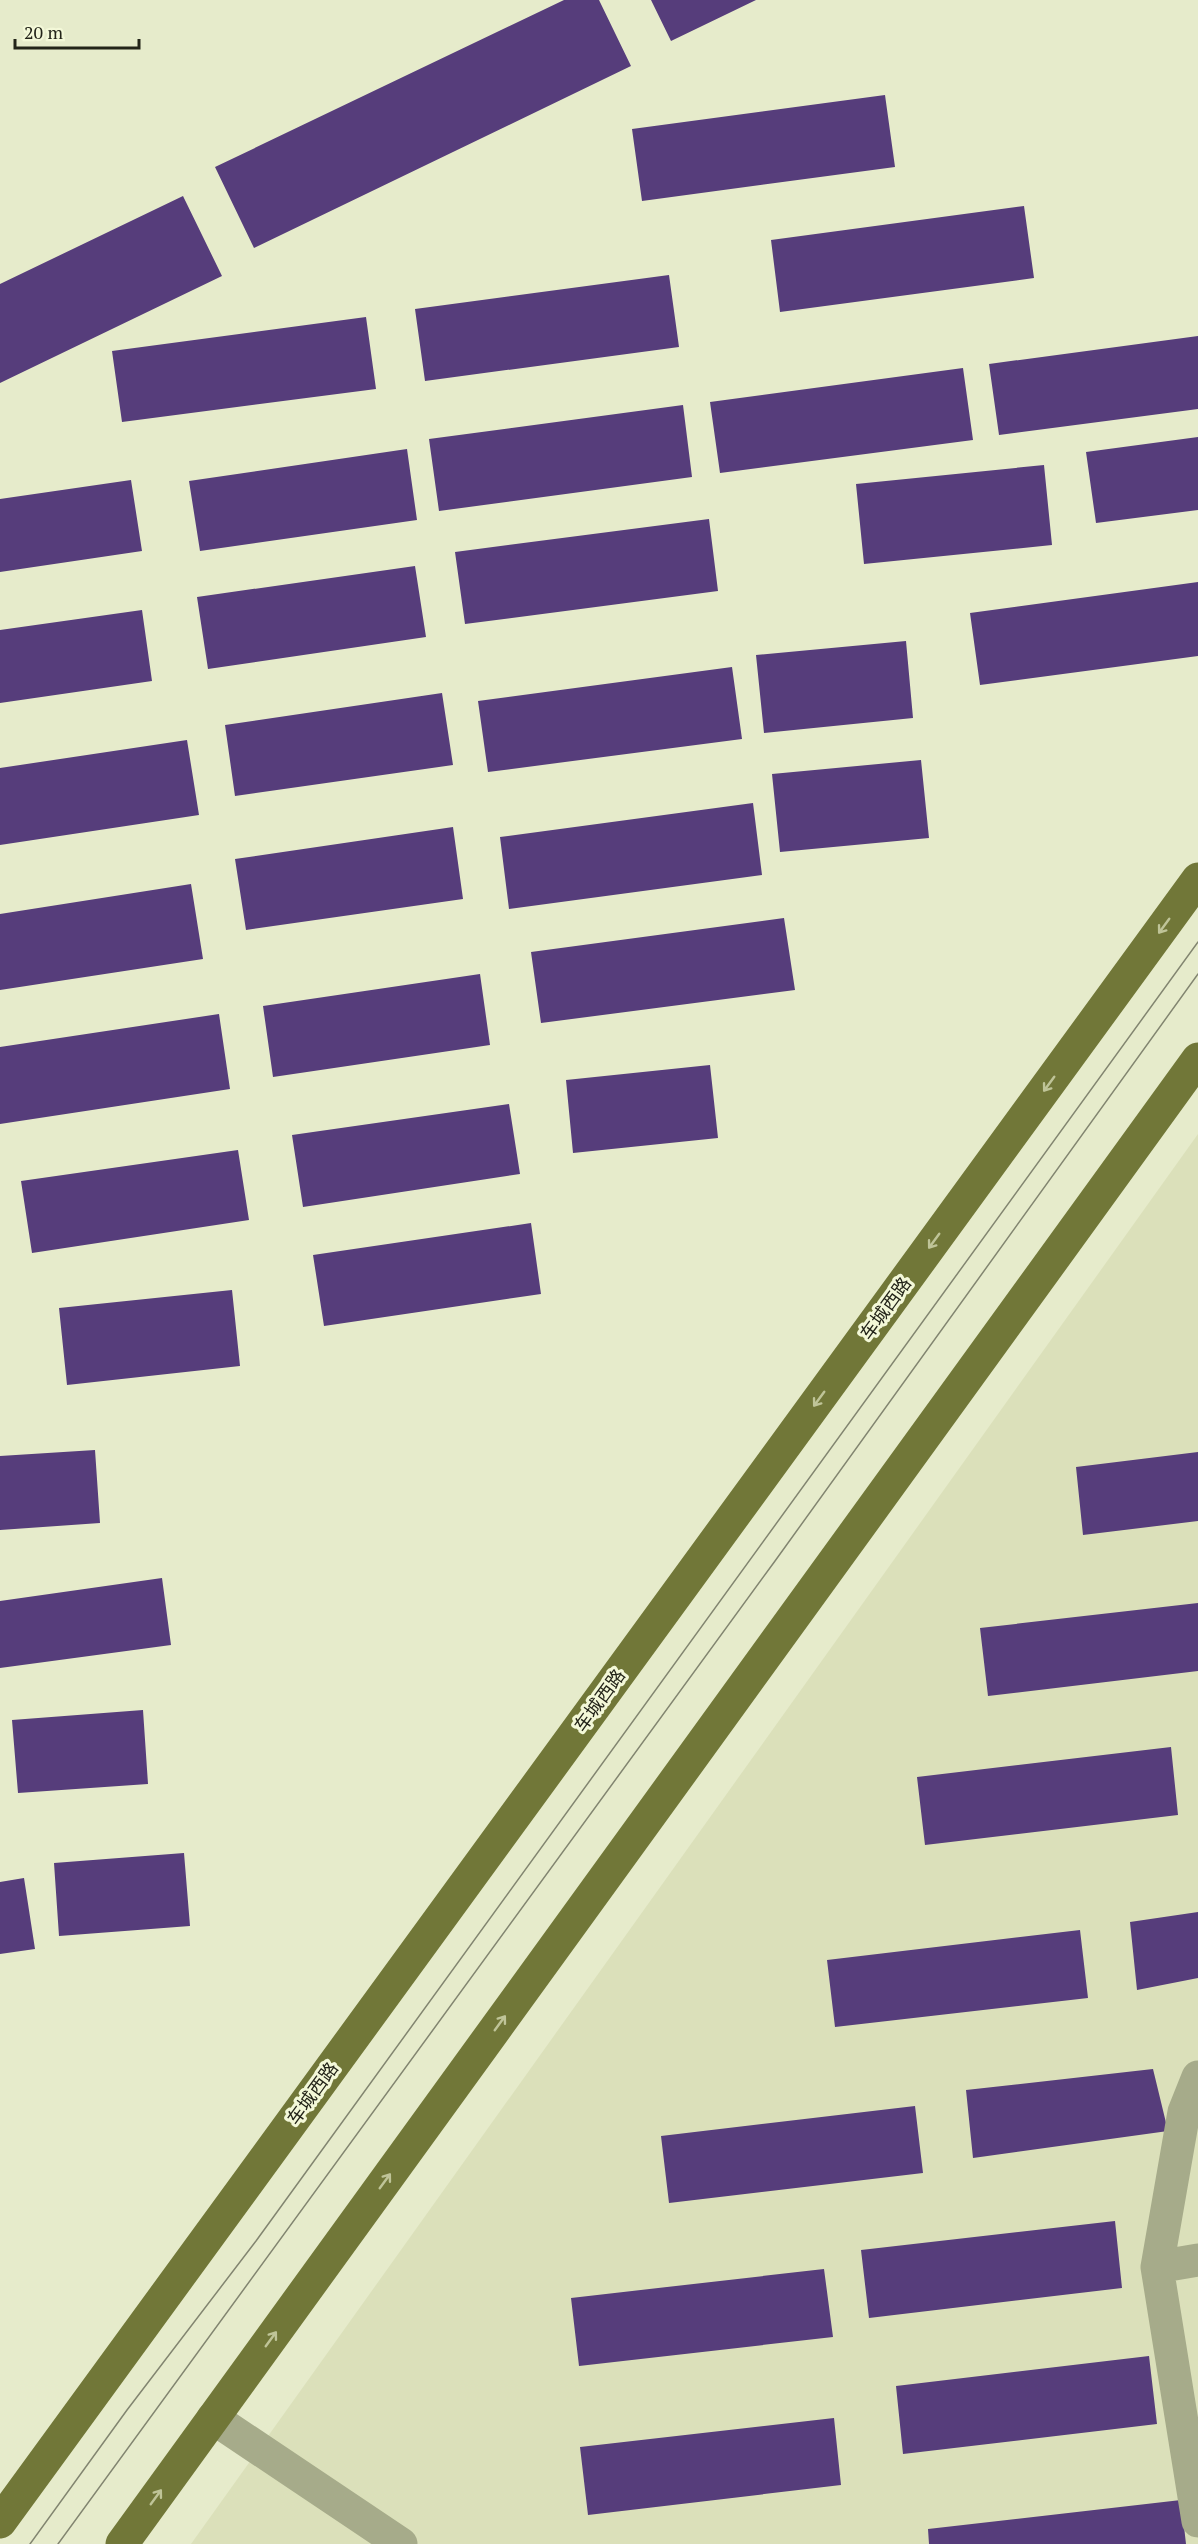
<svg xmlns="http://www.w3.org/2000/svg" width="1198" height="2544" font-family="'PT Serif','Noto Sans SC',serif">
  <rect width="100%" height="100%" fill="#e6ebcb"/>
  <path fill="#dbe0ba" d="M 1198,1134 L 1198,2544 L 191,2544 Z"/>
  <path fill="#563d7b" d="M 564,0 L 599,0 L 631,66 L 254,248 L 215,167 Z
    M 651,0 L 756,0 L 671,41 Z
    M 885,95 L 895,167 L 642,201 L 632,129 Z
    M 183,196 L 222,276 L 0,383 L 0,284 Z
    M 1024,206 L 1034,278 L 780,312 L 771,240 Z
    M 669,275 L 679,347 L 425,381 L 415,309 Z
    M 366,317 L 376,389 L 122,422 L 112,351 Z
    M 1198,336 L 1198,409 L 999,435 L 989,364 Z
    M 963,368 L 973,440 L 720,473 L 710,402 Z
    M 683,405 L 692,477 L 439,511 L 429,439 Z
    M 1198,437 L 1198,510 L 1096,523 L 1086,452 Z
    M 407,449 L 417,520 L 200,551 L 189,481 Z
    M 1044,465 L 1052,545 L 864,564 L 856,484 Z
    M 131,480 L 142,551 L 0,572 L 0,499 Z
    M 709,519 L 718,591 L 465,624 L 455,552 Z
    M 415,566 L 426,637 L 208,669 L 197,597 Z
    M 1198,582 L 1198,656 L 980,685 L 970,613 Z
    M 142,610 L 152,681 L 0,703 L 0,630 Z
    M 906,641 L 913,718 L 764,733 L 756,655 Z
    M 732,667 L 742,739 L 488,772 L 478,701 Z
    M 442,693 L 453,765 L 235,796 L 225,725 Z
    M 187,740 L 199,815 L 0,845 L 0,768 Z
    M 921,760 L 929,838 L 780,852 L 772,774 Z
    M 753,803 L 762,875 L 509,909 L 500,837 Z
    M 453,827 L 463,899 L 246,930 L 235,859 Z
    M 191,884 L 203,959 L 0,990 L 0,914 Z
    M 784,918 L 795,990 L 541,1023 L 531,952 Z
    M 480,974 L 490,1045 L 273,1077 L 263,1006 Z
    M 219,1014 L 230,1089 L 0,1124 L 0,1047 Z
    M 710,1065 L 718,1138 L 573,1153 L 566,1080 Z
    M 509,1104 L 520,1174 L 303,1207 L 292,1135 Z
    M 238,1150 L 249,1220 L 32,1253 L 21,1181 Z
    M 531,1223 L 541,1294 L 324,1326 L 313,1255 Z
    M 232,1290 L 240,1366 L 67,1385 L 59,1308 Z
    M 95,1450 L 100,1523 L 0,1530 L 0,1456 Z
    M 1198,1452 L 1198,1521 L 1083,1535 L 1076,1467 Z
    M 162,1578 L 171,1645 L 0,1668 L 0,1601 Z
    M 1198,1603 L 1198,1671 L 988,1696 L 980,1628 Z
    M 143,1710 L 148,1784 L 18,1793 L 12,1720 Z
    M 1171,1747 L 1178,1815 L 925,1845 L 917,1777 Z
    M 184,1853 L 190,1926 L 59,1936 L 54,1863 Z
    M 24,1878 L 35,1949 L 0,1954 L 0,1882 Z
    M 1198,1912 L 1198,1978 L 1137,1990 L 1130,1922 Z
    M 1080,1930 L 1088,1998 L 835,2027 L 827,1960 Z
    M 1153,2069 L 1168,2131 L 973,2158 L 966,2090 Z
    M 915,2106 L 923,2173 L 669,2203 L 661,2136 Z
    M 1115,2221 L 1122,2288 L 869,2318 L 861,2250 Z
    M 824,2269 L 833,2337 L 579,2366 L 571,2298 Z
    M 1149,2356 L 1157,2424 L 903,2454 L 896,2386 Z
    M 834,2418 L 841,2485 L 588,2515 L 580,2447 Z
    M 1181,2500 L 1186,2544 L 929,2544 L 928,2529 Z"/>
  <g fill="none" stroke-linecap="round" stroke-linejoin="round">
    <path stroke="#a6ab8a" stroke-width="33" d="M 1198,2077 L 1184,2112 L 1157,2267 L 1198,2521
      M 1157,2267 L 1198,2260
      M 213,2418 L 401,2544"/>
    <path stroke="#717738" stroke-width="33" d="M 0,2522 L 1198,879
      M 122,2544 L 1198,1059"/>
    <path stroke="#828570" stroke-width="1.5" d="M 30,2544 L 127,2410 L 256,2241 L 1198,942
      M 58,2544 L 775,1561 L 1198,974"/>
  </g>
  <defs><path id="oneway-shaft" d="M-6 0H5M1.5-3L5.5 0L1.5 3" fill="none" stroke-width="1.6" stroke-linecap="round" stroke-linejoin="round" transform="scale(1.5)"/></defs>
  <g stroke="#bfc498">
    <use href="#oneway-shaft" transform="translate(1164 926) rotate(126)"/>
    <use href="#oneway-shaft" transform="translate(1049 1084) rotate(126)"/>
    <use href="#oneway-shaft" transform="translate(934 1241) rotate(126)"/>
    <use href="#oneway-shaft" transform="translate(819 1399) rotate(126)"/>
    <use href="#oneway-shaft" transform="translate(500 2023) rotate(-54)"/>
    <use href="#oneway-shaft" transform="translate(385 2181) rotate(-54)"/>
    <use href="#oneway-shaft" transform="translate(271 2339) rotate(-54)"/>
    <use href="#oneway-shaft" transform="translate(156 2497) rotate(-54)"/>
  </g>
  <g text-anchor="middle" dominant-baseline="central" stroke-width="6" stroke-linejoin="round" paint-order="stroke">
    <g font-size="18" fill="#232419" stroke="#f3f8d8">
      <text transform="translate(885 1308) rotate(-54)">车城西路</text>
      <text transform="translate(599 1700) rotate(-54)">车城西路</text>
      <text transform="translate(312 2093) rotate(-54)">车城西路</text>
    </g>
  </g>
  <path d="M15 39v9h124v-9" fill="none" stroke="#232419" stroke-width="3"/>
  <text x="24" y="39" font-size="18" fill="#232419" stroke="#f3f8d8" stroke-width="4.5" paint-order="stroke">20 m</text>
</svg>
